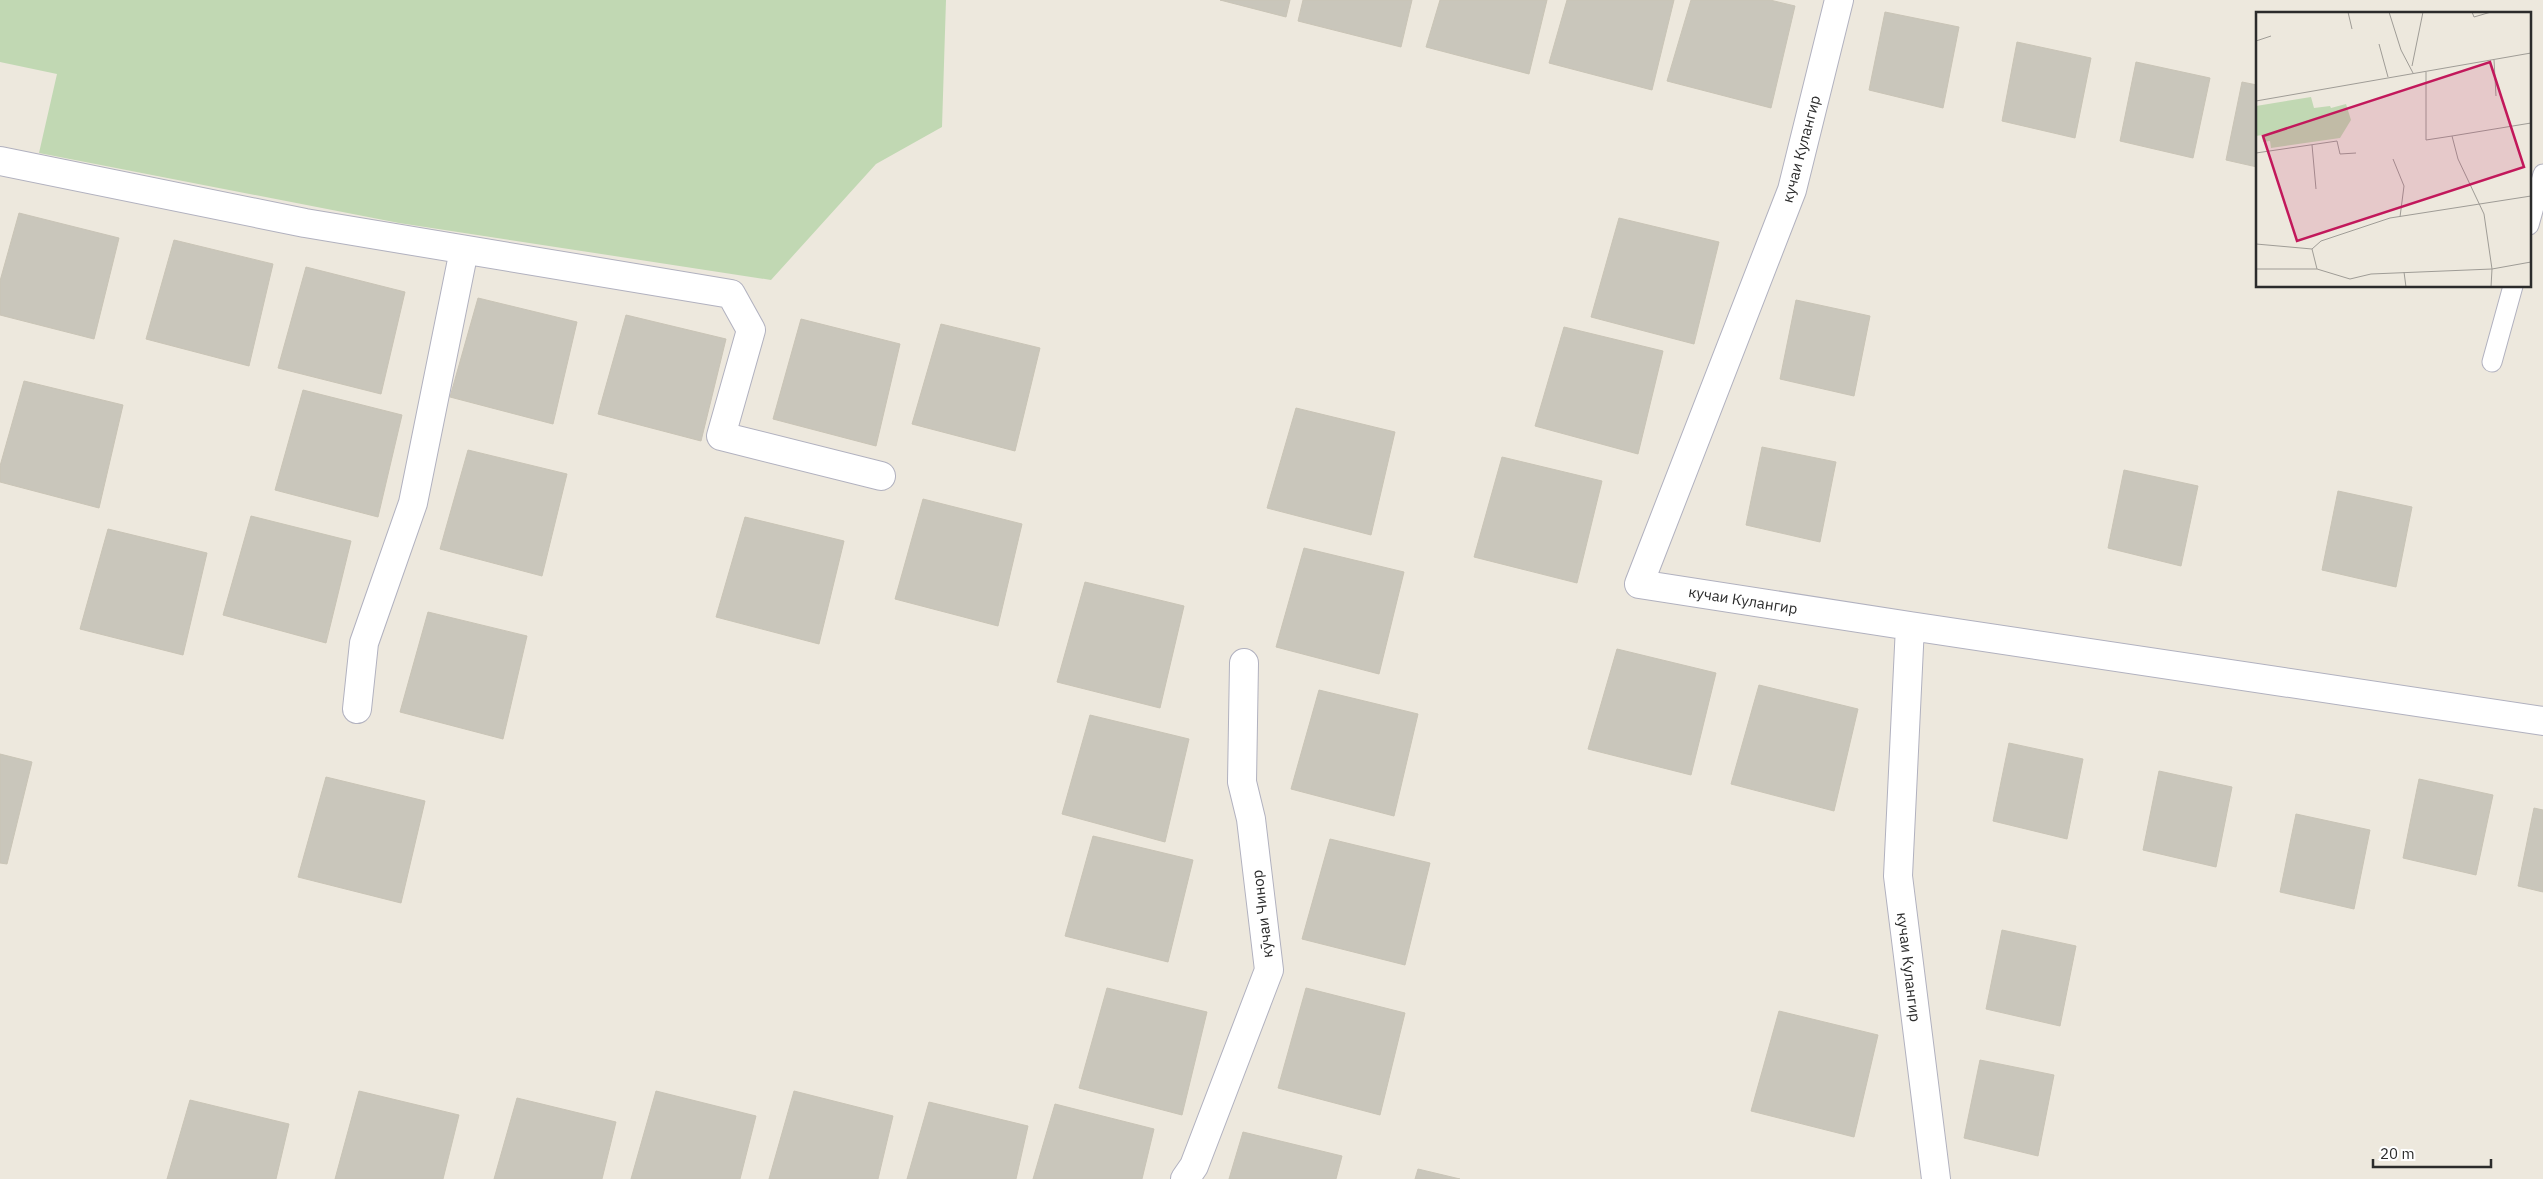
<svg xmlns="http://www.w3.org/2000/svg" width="2543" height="1179" font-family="'IBM Plex Sans',sans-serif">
  <rect width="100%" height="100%" fill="#ede8dd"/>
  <path fill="#c1d8b3" d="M 0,0 L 946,0 L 942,127 L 876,164 L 771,280 L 399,223 L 39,153 L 57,74 L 0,62 Z"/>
  <path fill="#c9c6bb" stroke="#c9c4b6" d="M 1220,0 L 1290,0 L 1286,17 Z
    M 1303,0 L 1412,0 L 1401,47 L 1298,21 Z
    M 1440,0 L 1547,0 L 1529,74 L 1426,47 Z
    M 1567,0 L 1674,0 L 1652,90 L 1549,63 Z
    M 1691,0 L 1770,0 L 1795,6 L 1771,108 L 1667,81 Z
    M 1885,12 L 1959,27 L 1943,108 L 1869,90 Z
    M 2017,42 L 2091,58 L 2075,138 L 2002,121 Z
    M 2136,62 L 2210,78 L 2193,158 L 2120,141 Z
    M 2242,82 L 2257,85 L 2257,167 L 2226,160 Z
    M 19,213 L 119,238 L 94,339 L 0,315 L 0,281 Z
    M 1619,218 L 1719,242 L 1694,344 L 1591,317 Z
    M 174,240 L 273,264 L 249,366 L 146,339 Z
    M 306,267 L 405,292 L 381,394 L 278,368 Z
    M 478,298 L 577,322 L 553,424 L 450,397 Z
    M 1796,300 L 1870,316 L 1854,396 L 1780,379 Z
    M 626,315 L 726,339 L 701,441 L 598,414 Z
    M 801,319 L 900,344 L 876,446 L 773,419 Z
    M 941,324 L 1040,348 L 1015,451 L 912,424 Z
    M 1564,327 L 1663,351 L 1638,454 L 1535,426 Z
    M 24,381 L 123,405 L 99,508 L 0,482 L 0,466 Z
    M 303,390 L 402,415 L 378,517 L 275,490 Z
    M 1296,408 L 1395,432 L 1371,535 L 1267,508 Z
    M 1762,447 L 1836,462 L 1820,542 L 1746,525 Z
    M 468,450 L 567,474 L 542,576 L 440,549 Z
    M 1502,457 L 1602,481 L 1577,583 L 1474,557 Z
    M 2124,470 L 2198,486 L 2181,566 L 2108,548 Z
    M 2338,491 L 2412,507 L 2396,587 L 2322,570 Z
    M 923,499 L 1022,524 L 998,626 L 895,599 Z
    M 251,516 L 351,541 L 326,643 L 223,615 Z
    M 745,517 L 844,541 L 819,644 L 716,617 Z
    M 108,529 L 207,553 L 183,655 L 80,629 Z
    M 1304,548 L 1404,572 L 1379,674 L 1276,647 Z
    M 1085,582 L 1184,606 L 1160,708 L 1057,682 Z
    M 428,612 L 527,636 L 503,739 L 400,712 Z
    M 1617,649 L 1716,673 L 1691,775 L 1588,749 Z
    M 1759,685 L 1858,709 L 1834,811 L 1731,784 Z
    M 1319,690 L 1418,714 L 1394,816 L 1291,789 Z
    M 1090,715 L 1189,739 L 1165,842 L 1062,814 Z
    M 2009,743 L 2083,759 L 2067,839 L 1993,821 Z
    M 0,754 L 32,762 L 7,864 L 0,863 Z
    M 2159,771 L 2232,787 L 2216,867 L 2143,850 Z
    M 326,777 L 425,801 L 401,903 L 298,877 Z
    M 2419,779 L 2493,795 L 2476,875 L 2403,858 Z
    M 2534,808 L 2543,810 L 2543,892 L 2518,886 Z
    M 2296,814 L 2370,830 L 2354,909 L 2280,892 Z
    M 1093,836 L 1193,860 L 1168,962 L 1065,936 Z
    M 1330,839 L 1430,863 L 1405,965 L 1302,939 Z
    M 2002,930 L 2076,946 L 2060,1026 L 1986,1009 Z
    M 1107,988 L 1207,1012 L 1182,1115 L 1079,1088 Z
    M 1306,988 L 1405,1013 L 1380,1115 L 1278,1088 Z
    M 1779,1011 L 1878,1035 L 1854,1137 L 1751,1111 Z
    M 1980,1060 L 2054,1075 L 2038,1156 L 1964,1138 Z
    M 359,1091 L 459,1115 L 443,1179 L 335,1179 Z
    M 656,1091 L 756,1116 L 740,1179 L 631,1179 Z
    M 794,1091 L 893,1116 L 878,1179 L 769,1179 Z
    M 517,1098 L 616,1122 L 602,1179 L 494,1179 Z
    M 190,1100 L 289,1124 L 276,1179 L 167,1179 Z
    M 929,1102 L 1028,1126 L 1016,1179 L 907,1179 Z
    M 1055,1104 L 1154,1129 L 1142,1179 L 1033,1179 Z
    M 1243,1132 L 1342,1156 L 1336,1179 L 1229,1179 Z
    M 1418,1169 L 1460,1179 L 1415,1179 Z"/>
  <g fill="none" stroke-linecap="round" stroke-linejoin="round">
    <defs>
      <path id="lane" d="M 2529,225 L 2543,174
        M 2492,362 L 2513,286"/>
      <path id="street" d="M 1839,0 L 1792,190 L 1639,584 L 1910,626 L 1898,876 L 1936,1179
        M 0,161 L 305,223 L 731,294 L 751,330 L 721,436 L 881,476
        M 1910,626 L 2543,721
        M 357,709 L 364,643 L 413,503 L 464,250
        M 1185,1179 L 1194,1166 L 1269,970 L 1251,819 L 1242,782 L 1244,663"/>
    </defs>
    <use href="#lane" stroke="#b1b1bf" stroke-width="21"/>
    <use href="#street" stroke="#b1b1bf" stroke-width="30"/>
    <use href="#lane" stroke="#fff" stroke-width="19"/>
    <use href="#street" stroke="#fff" stroke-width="28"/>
  </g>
  <g text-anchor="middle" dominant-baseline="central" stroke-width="4" stroke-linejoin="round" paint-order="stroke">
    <g font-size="15" fill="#2b2b2b" stroke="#fff">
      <text transform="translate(1801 149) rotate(-75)">кучаи Кулангир</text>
      <text transform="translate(1743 600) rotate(9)">кучаи Кулангир</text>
      <text transform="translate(1262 914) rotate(-97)">кӯчаи Чинор</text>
      <text transform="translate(1909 967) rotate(83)">кучаи Кулангир</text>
    </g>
  </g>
  <g transform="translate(2256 12)">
    <rect width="275" height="275" fill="#ede8dd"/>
    <path d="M 55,85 L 58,96 L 74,94 L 75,96 L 90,92 L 95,108 L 84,126 L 15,136 L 14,129 L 7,130 L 6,123 L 0,124 L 0,94 Z" fill="#c1d8b3"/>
    <path fill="none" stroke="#9f9c96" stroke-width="1" d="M 92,0 L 96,17M 133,0 L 145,38 L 157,61M 216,0 L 218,5 L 235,0M 0,29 L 15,24M 123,32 L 132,65M 238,48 L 240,84M 156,54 L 167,0M 170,60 L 170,128 L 196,124 L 202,147 L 228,202 L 236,257 L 235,275M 0,89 L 275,41M 196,124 L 275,111M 56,133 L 60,177M 0,141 L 81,129 L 84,142 L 100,141M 137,147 L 148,174 L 144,205M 0,232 L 56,237 L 65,229 L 134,206 L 275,184M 56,237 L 61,257M 0,257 L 61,257 L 94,267 L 115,262 L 236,257 L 275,250M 148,260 L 150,275"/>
    <path fill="#c2185b" fill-opacity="0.15" stroke="#c2185b" stroke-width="2.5" d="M 234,50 L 268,155 L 41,229 L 7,124 Z"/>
    <rect width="275" height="275" fill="none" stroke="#2b2b2b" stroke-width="2.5"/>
  </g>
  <path d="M2373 1159v8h118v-8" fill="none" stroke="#2b2b2b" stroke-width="2.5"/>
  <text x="2380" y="1159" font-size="15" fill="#2b2b2b" stroke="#ffffff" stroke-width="4" paint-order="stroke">20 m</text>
</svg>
